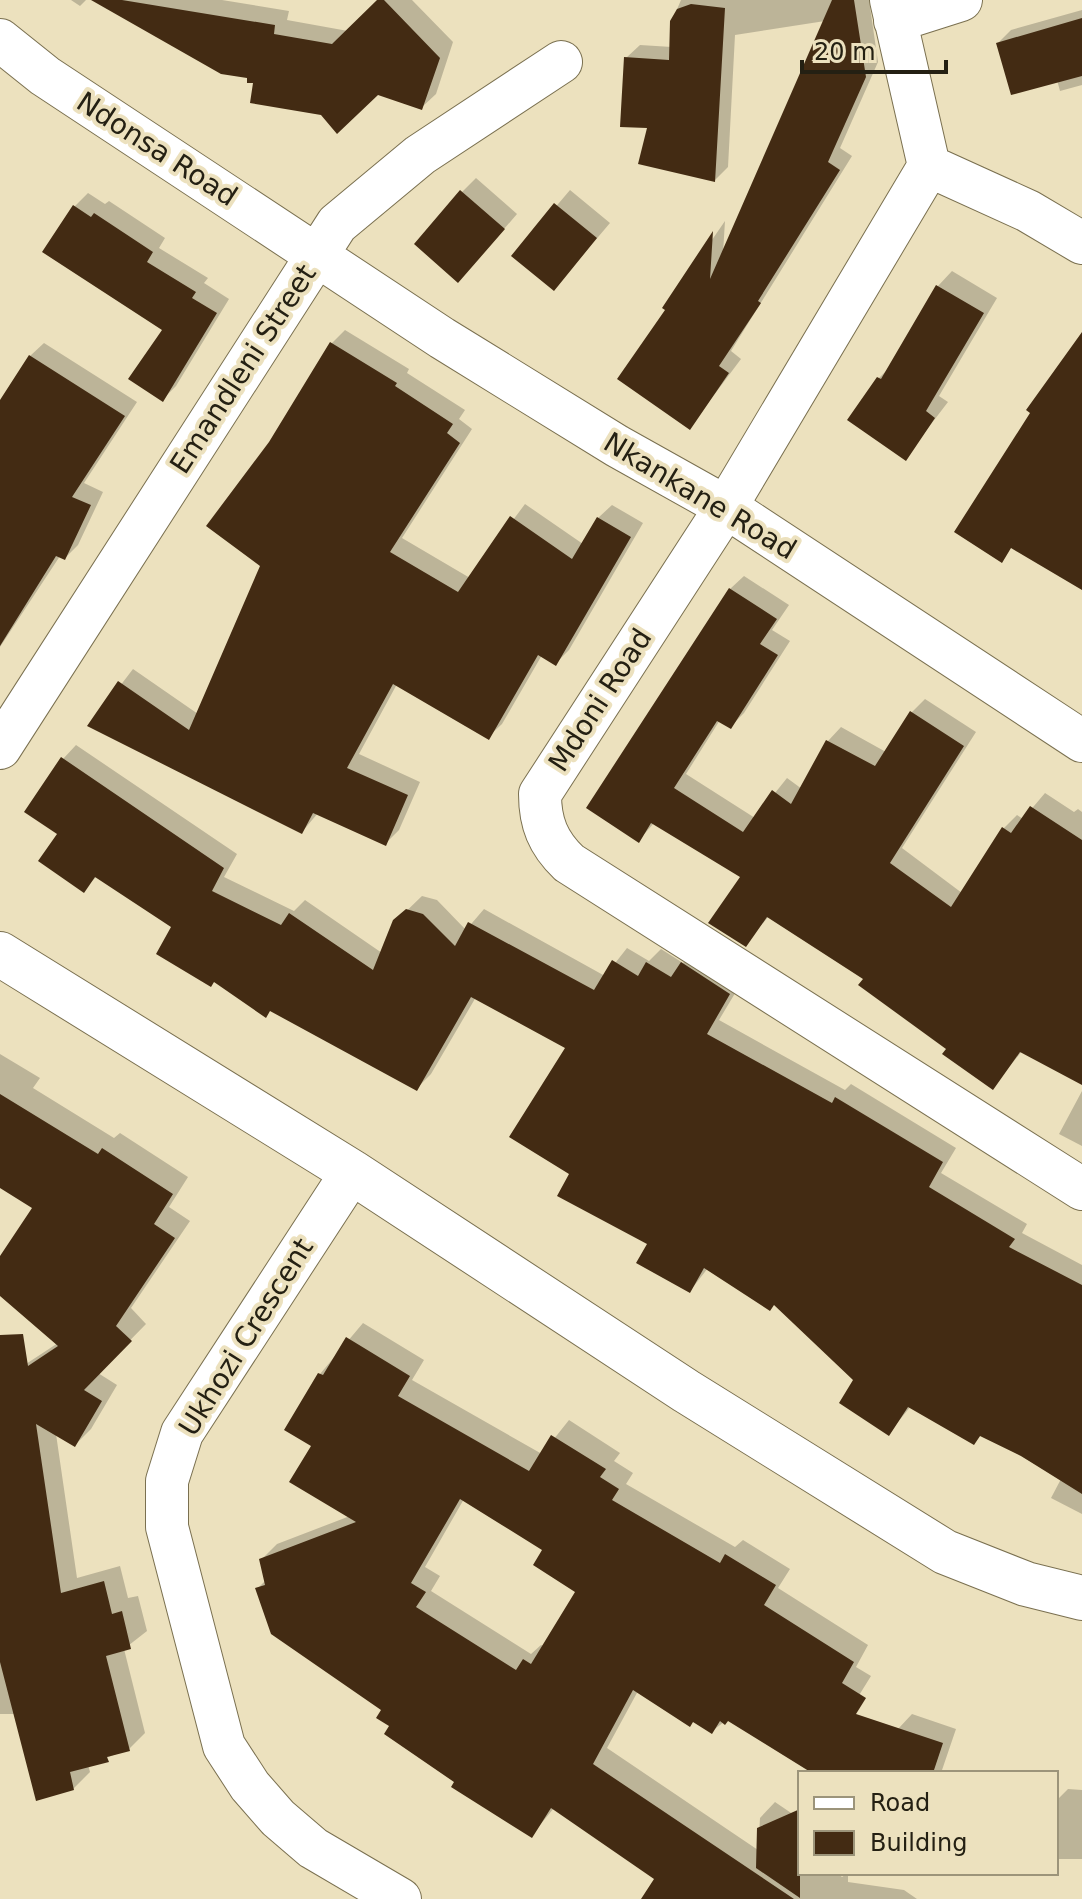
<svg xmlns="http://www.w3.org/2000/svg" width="1082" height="1899" font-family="'DejaVu Sans',sans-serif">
  <rect width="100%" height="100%" fill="#ece1be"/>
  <path fill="#0003" fill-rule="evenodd" d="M 71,0 L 86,0 L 80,6 Z
    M 95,0 L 222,0 L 289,11 L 287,20 L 348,31 L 379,0 L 412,0 L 453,42 L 436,94 L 421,108 L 378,93 L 322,113 Z
    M 681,0 L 869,0 L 878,62 L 840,148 L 852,156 L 731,351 L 741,359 L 690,427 L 665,308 L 725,221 L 723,253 L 825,21 L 735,35 L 728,167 L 715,180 L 649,126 L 626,58 L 640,45 L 672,47 L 672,21 Z
    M 1082,10 L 1082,85 L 1060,91 L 1057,80 L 998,43 L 1011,30 Z
    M 476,178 L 517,214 L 472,266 L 462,192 Z
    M 570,190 L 610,223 L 554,289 L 514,256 Z
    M 88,193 L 105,204 L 109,201 L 165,238 L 159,248 L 208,278 L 204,283 L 229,299 L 176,386 L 163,399 L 164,330 L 74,207 Z
    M 952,271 L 997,298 L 939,396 L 948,402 L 905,458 L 879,378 L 890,367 L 938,286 Z
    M 345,330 L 409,369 L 407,373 L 465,410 L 459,419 L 472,429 L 402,538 L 470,578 L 525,504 L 583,544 L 598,518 L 612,505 L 643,523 L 569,650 L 556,663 L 542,655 L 502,724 L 488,737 L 397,684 L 359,754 L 420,782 L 399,830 L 386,843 L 318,813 L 302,832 L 90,725 L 133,669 L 198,714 L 263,566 L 271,443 L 331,344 Z
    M 44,343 L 137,402 L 84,483 L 103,492 L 78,545 L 65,558 L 60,556 L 0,647 L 0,404 L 30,356 Z
    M 744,576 L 789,605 L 772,630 L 790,641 L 744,713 L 730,727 L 720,720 L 686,774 L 755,818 L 787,778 L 802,789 L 828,741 L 841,727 L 886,752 L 911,713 L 925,699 L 976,732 L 902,848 L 962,893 L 1004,828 L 1017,815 L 1023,819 L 1045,793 L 1074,812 L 1078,809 L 1082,812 L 1082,1082 L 1022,1051 L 993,1087 L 866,979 L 769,916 L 745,944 L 743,877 L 654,823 L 639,840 L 730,589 Z
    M 76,745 L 237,854 L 224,877 L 294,911 L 305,900 L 382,953 L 395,922 L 422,896 L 437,900 L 466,930 L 484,909 L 605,976 L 627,948 L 649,961 L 661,949 L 683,963 L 696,950 L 743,980 L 719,1020 L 845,1090 L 851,1084 L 956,1148 L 941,1173 L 1027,1224 L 1022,1233 L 1082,1265 L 1082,1514 L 1051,1498 L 1061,1479 L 982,1434 L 974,1443 L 911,1406 L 889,1433 L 856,1380 L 775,1303 L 708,1268 L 690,1291 L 649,1243 L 571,1174 L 568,1047 L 476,997 L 431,1074 L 417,1088 L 97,876 L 83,890 L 60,833 L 63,759 Z
    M 0,1054 L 40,1078 L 33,1088 L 114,1138 L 120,1133 L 188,1177 L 169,1207 L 190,1221 L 131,1308 L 146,1324 L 98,1373 L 117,1385 L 91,1429 L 75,1445 L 56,1434 L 77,1578 L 120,1566 L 128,1598 L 138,1596 L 147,1631 L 124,1649 L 145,1733 L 129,1749 L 88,1765 L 90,1772 L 73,1789 L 15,1714 L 0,1714 L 0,1381 L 58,1343 L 0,1293 L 0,1260 L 35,1207 L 0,1186 Z
    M 1082,1091 L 1082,1146 L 1059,1134 Z
    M 363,1323 L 424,1360 L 412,1380 L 542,1454 L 569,1420 L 620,1453 L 614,1461 L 633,1473 L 626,1484 L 735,1547 L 743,1540 L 790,1569 L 778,1588 L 868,1645 L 856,1667 L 871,1676 L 830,1742 L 728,1719 L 712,1731 L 638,1691 L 607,1748 L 758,1850 L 760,1818 L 775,1802 L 800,1819 L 800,1873 L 837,1873 L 842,1877 L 848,1873 L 848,1882 L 904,1890 L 917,1899 L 656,1899 L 657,1878 L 554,1808 L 531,1836 L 457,1782 L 392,1726 L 384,1709 L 257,1589 L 266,1580 L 261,1560 L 277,1544 L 350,1516 L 314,1445 L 320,1374 ZM 464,1499 L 545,1549 L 577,1591 L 544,1646 L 541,1645 L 531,1654 L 431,1591 L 440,1576 L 425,1567 Z
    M 912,1714 L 956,1729 L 941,1773 L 883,1773 L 898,1729 Z
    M 1068,1789 L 1082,1790 L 1082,1859 L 1056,1859 L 1056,1801 Z"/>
  <path fill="#432b13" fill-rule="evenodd" d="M 91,0 L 122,0 L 275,25 L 274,34 L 332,44 L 377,0 L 384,0 L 440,58 L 422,110 L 378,95 L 337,134 L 321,115 L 250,103 L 253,83 L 247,83 L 247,78 L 221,74 Z
    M 832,0 L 854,0 L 866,77 L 828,162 L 840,170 L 758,301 L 761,303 L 719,366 L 729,373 L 690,430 L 617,379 L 665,310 L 662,308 L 713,231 L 710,279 Z
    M 691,4 L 725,8 L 715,182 L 638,164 L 647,128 L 620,127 L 624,57 L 669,60 L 670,21 L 677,9 Z
    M 1082,18 L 1082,76 L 1011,95 L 996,43 Z
    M 460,190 L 505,229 L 458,283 L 414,244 Z
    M 554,203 L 597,238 L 554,291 L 511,256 Z
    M 73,205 L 91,217 L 94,213 L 153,252 L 147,262 L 196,292 L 192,298 L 217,313 L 163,402 L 128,379 L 162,330 L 42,252 Z
    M 936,285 L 984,313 L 926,411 L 935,418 L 906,461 L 847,420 L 877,377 L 881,379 Z
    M 1082,332 L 1082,590 L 1011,548 L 1002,563 L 954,532 L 1030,413 L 1026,410 Z
    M 330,342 L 397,383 L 395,386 L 453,424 L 447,433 L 460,443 L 390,552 L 458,592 L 510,516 L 572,559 L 597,517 L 631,537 L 556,666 L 538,655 L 489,740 L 393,684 L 347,768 L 408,795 L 386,846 L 313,813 L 302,834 L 87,726 L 118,681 L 189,730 L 260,566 L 206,526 L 269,442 Z
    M 29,355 L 125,416 L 72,497 L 91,505 L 65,560 L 56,556 L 0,646 L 0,400 Z
    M 729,588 L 777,619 L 760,644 L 778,655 L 731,729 L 717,721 L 674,788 L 743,832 L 772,790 L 791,804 L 826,740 L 875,766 L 910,711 L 964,746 L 890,863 L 951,907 L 1002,827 L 1011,833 L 1030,806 L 1082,840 L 1082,1085 L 1020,1052 L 993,1090 L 942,1054 L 946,1049 L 858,985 L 863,979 L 767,917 L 746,947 L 708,923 L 740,877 L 651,823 L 639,843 L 586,808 Z
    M 61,757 L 224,868 L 212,891 L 281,925 L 289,913 L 373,970 L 393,920 L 406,909 L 423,914 L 455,946 L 468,922 L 594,990 L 612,960 L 638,976 L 646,962 L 671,977 L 681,962 L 730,994 L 707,1034 L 832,1103 L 835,1097 L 943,1162 L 929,1187 L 1015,1239 L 1009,1247 L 1082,1285 L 1082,1494 L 1021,1456 L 980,1436 L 974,1445 L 908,1407 L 889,1436 L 839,1403 L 853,1380 L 774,1305 L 770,1311 L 704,1268 L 690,1293 L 636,1263 L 647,1244 L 557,1196 L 569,1174 L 509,1137 L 565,1048 L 471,997 L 417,1091 L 270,1011 L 266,1018 L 214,982 L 211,987 L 156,954 L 171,927 L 95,877 L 84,893 L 38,861 L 57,834 L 24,812 Z
    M 0,1094 L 98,1154 L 102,1148 L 173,1194 L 154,1224 L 175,1238 L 116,1326 L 132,1341 L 84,1390 L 102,1401 L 75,1447 L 36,1424 L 61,1593 L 104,1581 L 112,1614 L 122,1611 L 131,1649 L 106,1656 L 130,1751 L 107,1757 L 109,1762 L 70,1772 L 74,1790 L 36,1801 L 0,1662 L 0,1335 L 23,1334 L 28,1366 L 58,1346 L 0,1296 L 0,1256 L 32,1208 L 0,1188 Z
    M 346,1337 L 410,1376 L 398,1396 L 529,1471 L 551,1435 L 606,1469 L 600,1477 L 619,1489 L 612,1500 L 720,1563 L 725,1554 L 776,1585 L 764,1605 L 854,1662 L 842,1683 L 866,1698 L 856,1714 L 943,1743 L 933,1773 L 812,1773 L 728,1721 L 725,1725 L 720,1721 L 712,1734 L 693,1722 L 690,1727 L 633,1690 L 593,1764 L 794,1899 L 641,1899 L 654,1879 L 551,1808 L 532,1838 L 451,1787 L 454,1782 L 384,1734 L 389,1726 L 376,1718 L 381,1710 L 271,1634 L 255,1588 L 265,1585 L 259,1559 L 356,1522 L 289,1482 L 311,1446 L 284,1430 L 318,1373 L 323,1375 ZM 460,1499 L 542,1550 L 533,1565 L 575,1592 L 531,1664 L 523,1659 L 516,1670 L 416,1607 L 426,1592 L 411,1583 Z
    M 800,1809 L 800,1898 L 756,1868 L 757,1828 Z"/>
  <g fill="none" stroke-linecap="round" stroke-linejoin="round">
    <defs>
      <path id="street" d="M 891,0 L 929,166 L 726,507 L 540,794 C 540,823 548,843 569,863 L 1082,1189
        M 895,21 L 961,0
        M 0,40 L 45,76 L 442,338 L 617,446 L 726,507 L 1082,741
        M 929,166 L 1028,211 L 1082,243
        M 0,748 L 337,224 L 420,155 L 561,62
        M 352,1172 L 182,1433 L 167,1481 L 167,1527 L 224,1746 L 250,1786 L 278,1818 L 313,1848 L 400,1899"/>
      <path id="secondary" d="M 0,954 L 352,1172 L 686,1391 L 945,1552 L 1026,1584 L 1082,1598"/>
    </defs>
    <use href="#street" stroke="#7a7050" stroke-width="44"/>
    <use href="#secondary" stroke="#7a7050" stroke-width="46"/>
    <use href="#street" stroke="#fff" stroke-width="42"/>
    <use href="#secondary" stroke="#fff" stroke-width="44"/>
  </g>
  <g text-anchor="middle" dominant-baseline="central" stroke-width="8" stroke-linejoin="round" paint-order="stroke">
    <g font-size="28" fill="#242013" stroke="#ece1be">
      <text transform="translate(157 149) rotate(33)">Ndonsa Road</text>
      <text transform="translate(243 369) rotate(-57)">Emandleni Street</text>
      <text transform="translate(700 496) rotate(31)">Nkankane Road</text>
      <text transform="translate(600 700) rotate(-57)">Mdoni Road</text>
      <text transform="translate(246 1337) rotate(-58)">Ukhozi Crescent</text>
    </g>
  </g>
  <rect x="798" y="1771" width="260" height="104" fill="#ece1be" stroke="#9c947a" stroke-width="2"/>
  <rect x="814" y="1797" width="40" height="12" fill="#ffffff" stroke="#9c947a" stroke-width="2"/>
  <text x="870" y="1811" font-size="24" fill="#242013">Road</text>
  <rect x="814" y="1831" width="40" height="24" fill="#432b13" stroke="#9c947a" stroke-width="2"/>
  <text x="870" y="1851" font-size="24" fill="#242013">Building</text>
  <path d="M802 60v12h144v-12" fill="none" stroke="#242013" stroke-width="4"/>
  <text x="814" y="60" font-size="24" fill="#242013" stroke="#ece1be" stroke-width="6" paint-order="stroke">20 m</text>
</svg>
